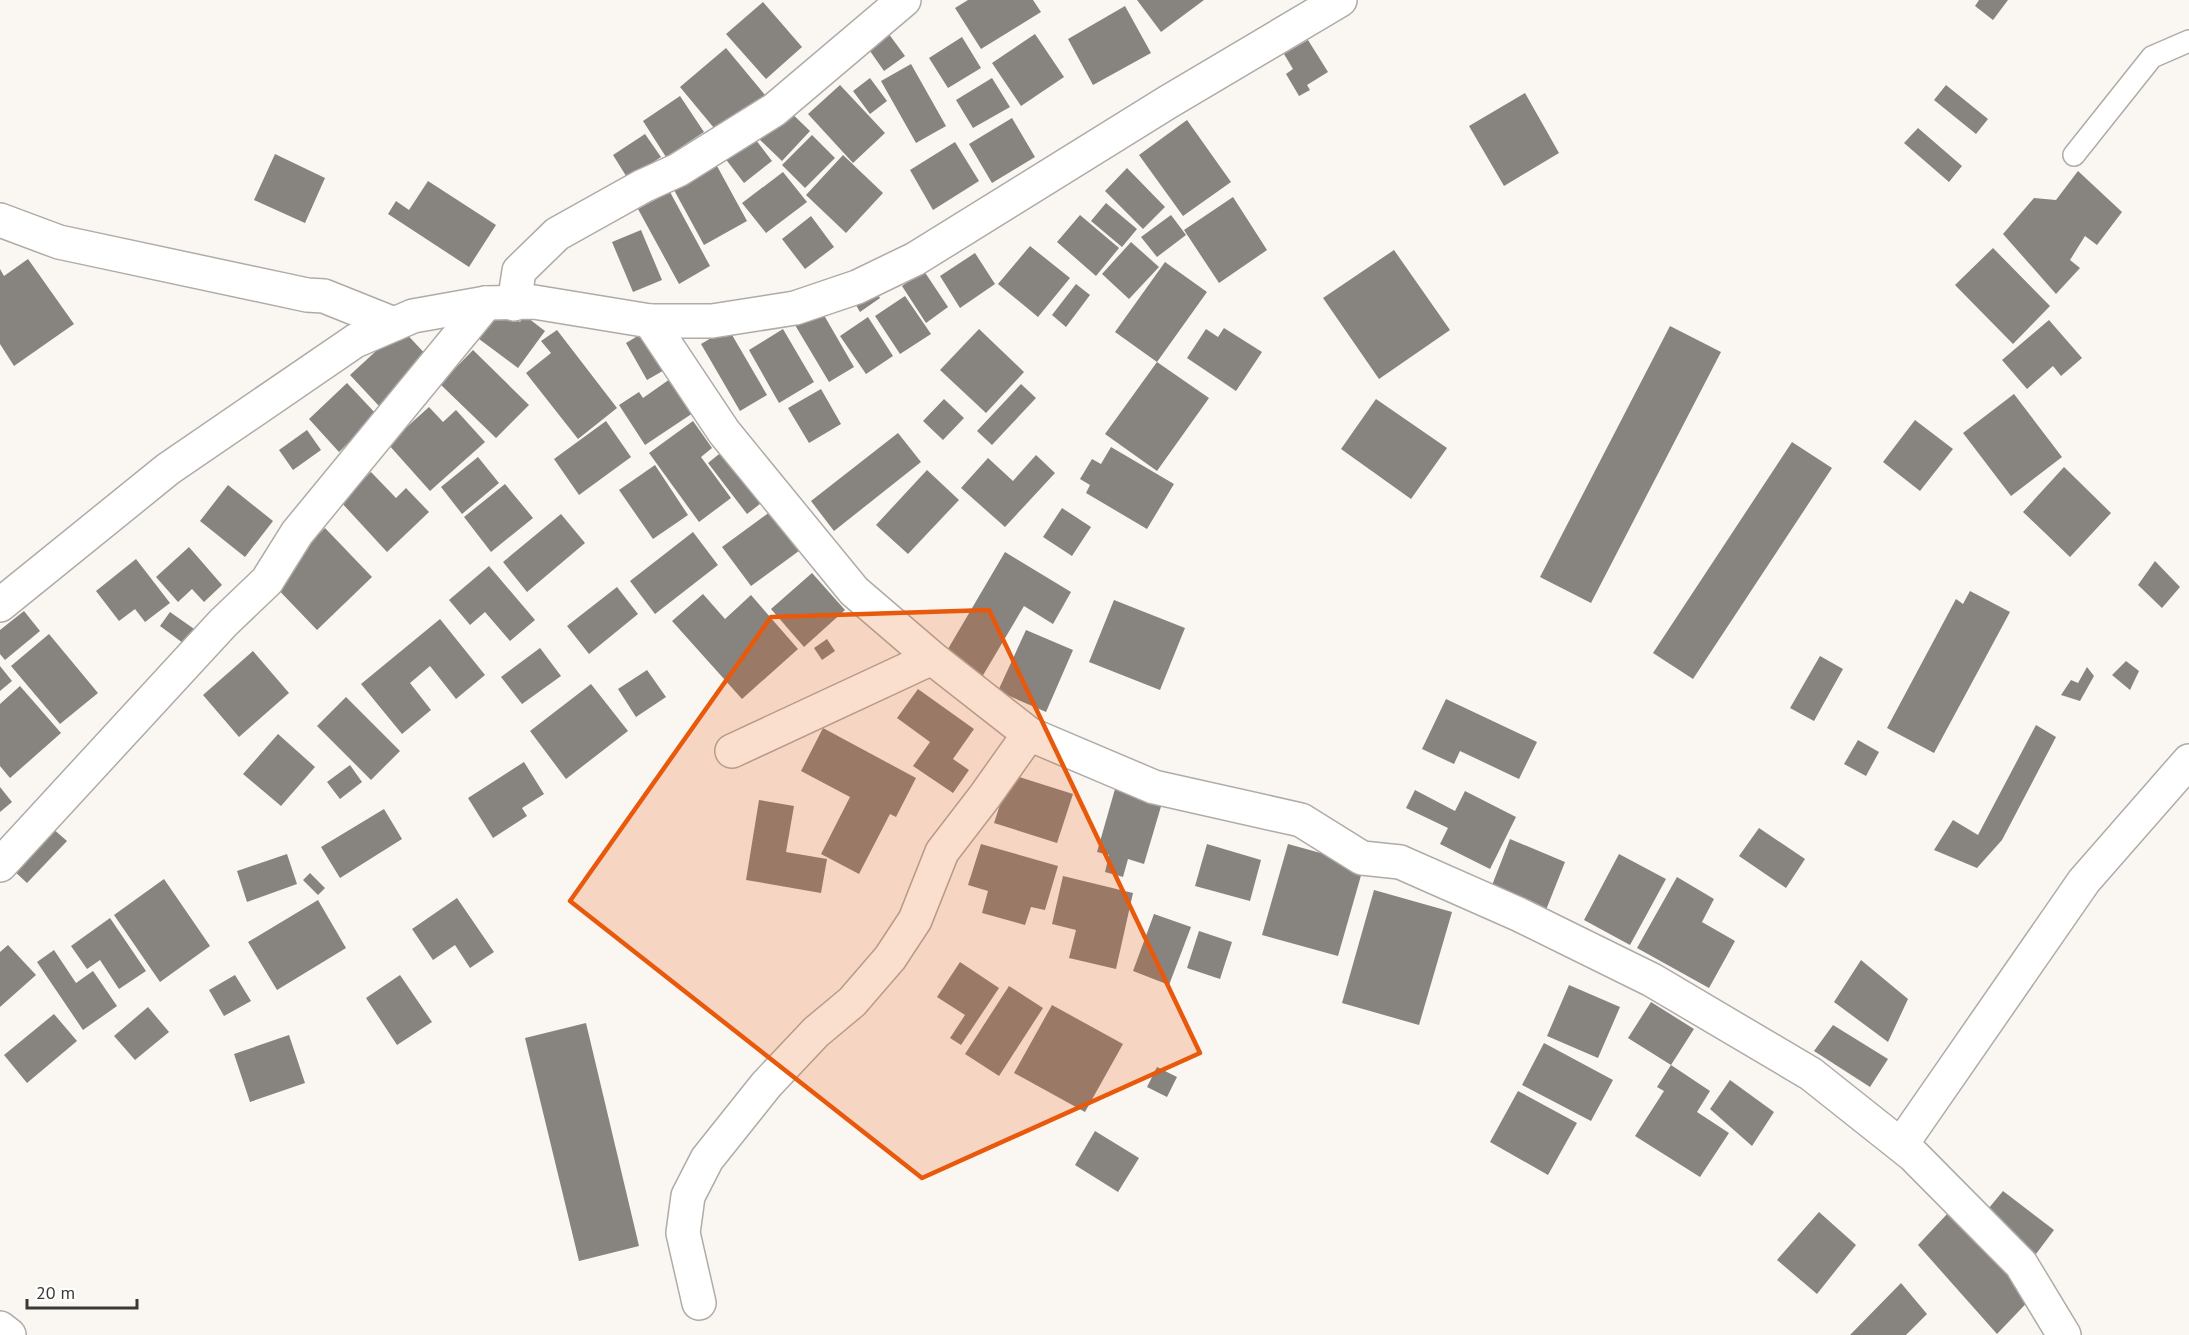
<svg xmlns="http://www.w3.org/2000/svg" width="2189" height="1335" font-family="'PT Sans',sans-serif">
  <rect width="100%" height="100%" fill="#faf6f2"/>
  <path fill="#87837f" d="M 968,0 L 1033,0 L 1041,12 L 981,49 L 955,8 Z
    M 1137,0 L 1204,0 L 1161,32 Z
    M 1979,0 L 2008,0 L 1993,20 L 1975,6 Z
    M 763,2 L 802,47 L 766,79 L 726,34 Z
    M 1125,6 L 1151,53 L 1093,85 L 1068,39 Z
    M 883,26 L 905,56 L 884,71 L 863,41 Z
    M 1035,34 L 1064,77 L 1021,106 L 992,63 Z
    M 962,37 L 981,68 L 948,88 L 929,58 Z
    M 1308,40 L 1328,72 L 1307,85 L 1310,90 L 1299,96 L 1286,74 L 1293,69 L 1284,54 Z
    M 726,48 L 765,95 L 719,134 L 680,87 Z
    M 911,64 L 946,126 L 916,143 L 881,81 Z
    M 870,78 L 887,101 L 870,114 L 853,91 Z
    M 992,78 L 1010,107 L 973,128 L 956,100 Z
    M 840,85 L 885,133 L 853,163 L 808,114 Z
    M 1946,85 L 1988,119 L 1976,134 L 1934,100 Z
    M 1525,93 L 1559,153 L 1504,186 L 1469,126 Z
    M 680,96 L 704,132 L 666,157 L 643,121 Z
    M 783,105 L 810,131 L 782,161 L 755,135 Z
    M 1012,118 L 1035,157 L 992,183 L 969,144 Z
    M 1187,120 L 1231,182 L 1183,216 L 1139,155 Z
    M 1918,128 L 1962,166 L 1949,182 L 1904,143 Z
    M 749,131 L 772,161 L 744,183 L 721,153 Z
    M 645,134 L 661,157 L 628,179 L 613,155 Z
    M 812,135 L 835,158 L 805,188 L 782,165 Z
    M 955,142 L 979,181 L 933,210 L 910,170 Z
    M 275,154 L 325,178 L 305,223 L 254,200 Z
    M 843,155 L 883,193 L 846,233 L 806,195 Z
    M 717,166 L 747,221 L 704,245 L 674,190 Z
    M 1127,168 L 1165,207 L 1143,229 L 1105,191 Z
    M 2078,171 L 2122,212 L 2097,245 L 2085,236 L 2070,260 L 2080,268 L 2056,294 L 2003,234 L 2034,198 L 2056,200 Z
    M 783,172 L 807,202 L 766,233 L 742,203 Z
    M 428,181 L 496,225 L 469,267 L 388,214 L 396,201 L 409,210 Z
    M 670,192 L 710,266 L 679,284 L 638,209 Z
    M 1233,197 L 1267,250 L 1219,283 L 1184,230 Z
    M 1106,203 L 1137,229 L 1122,247 L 1091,221 Z
    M 1080,215 L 1119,248 L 1096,276 L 1057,242 Z
    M 1171,215 L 1186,235 L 1157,257 L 1141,237 Z
    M 811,216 L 834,247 L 805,269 L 782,239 Z
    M 641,230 L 662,280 L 633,292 L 612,242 Z
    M 1131,242 L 1159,267 L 1129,299 L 1102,274 Z
    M 1030,246 L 1070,278 L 1038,317 L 998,284 Z
    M 1993,248 L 2050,306 L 2013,344 L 1955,285 Z
    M 1394,250 L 1450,330 L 1379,379 L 1323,298 Z
    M 975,253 L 995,284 L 960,308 L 940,276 Z
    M 28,259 L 74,324 L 14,366 L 0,344 L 0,269 L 4,276 Z
    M 1165,262 L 1207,292 L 1157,362 L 1115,332 Z
    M 924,271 L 948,307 L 926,323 L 902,286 Z
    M 1076,284 L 1090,295 L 1066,327 L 1052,315 Z
    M 873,286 L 880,298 L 860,312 L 853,300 Z
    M 905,296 L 931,334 L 900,354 L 875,316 Z
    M 497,305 L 520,322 L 524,315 L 545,331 L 518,368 L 475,336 Z
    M 821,310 L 854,367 L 829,382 L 795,325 Z
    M 868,317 L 893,356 L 866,374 L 840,336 Z
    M 2049,320 L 2082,358 L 2061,376 L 2053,366 L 2027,389 L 2002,360 Z
    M 1670,326 L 1721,352 L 1591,603 L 1540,577 Z
    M 401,328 L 430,359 L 379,406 L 350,375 Z
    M 651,328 L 673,365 L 647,380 L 626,343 Z
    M 728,328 L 767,395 L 740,411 L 701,344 Z
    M 1224,328 L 1262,352 L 1236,391 L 1187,358 L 1206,329 L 1218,337 Z
    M 783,329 L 814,382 L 779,403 L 749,350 Z
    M 979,329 L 1024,372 L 986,413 L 940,370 Z
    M 557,330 L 617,408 L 578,439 L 526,373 L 551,353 L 541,341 Z
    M 473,350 L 529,405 L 496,438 L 440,384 Z
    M 1157,362 L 1209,398 L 1157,471 L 1105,434 Z
    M 670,379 L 693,413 L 645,445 L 619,405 L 639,392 L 643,398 Z
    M 347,383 L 377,415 L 339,452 L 309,419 Z
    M 1021,384 L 1036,398 L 992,445 L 977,431 Z
    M 821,389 L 841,424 L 809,443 L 788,408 Z
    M 2014,394 L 2062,457 L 2011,496 L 1963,433 Z
    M 944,399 L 964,418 L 943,440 L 923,421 Z
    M 1376,399 L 1447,448 L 1411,499 L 1341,449 Z
    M 429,407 L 443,422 L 456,410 L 485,442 L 430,491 L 388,444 Z
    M 1915,420 L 1953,449 L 1920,491 L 1883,462 Z
    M 606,421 L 631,457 L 579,495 L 554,459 Z
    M 693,421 L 712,448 L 701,457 L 731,498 L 699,522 L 649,453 Z
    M 307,430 L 321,450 L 293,470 L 279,450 Z
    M 898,433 L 921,462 L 834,531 L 811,501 Z
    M 1792,442 L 1832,468 L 1693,679 L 1653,653 Z
    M 729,446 L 769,497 L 747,514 L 708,463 Z
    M 1111,447 L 1174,484 L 1147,529 L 1086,493 L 1090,485 L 1080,479 L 1092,459 L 1101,464 Z
    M 1036,455 L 1055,473 L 1005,527 L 961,488 L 988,458 L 1013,481 Z
    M 478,457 L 499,483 L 462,514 L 441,487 Z
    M 655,465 L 688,515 L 653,539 L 619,490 Z
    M 2064,467 L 2111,513 L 2070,557 L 2023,512 Z
    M 927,470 L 959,500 L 908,554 L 876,525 Z
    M 371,472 L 396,498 L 406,488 L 429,512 L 387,552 L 340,501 Z
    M 505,484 L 533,518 L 491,552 L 464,517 Z
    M 228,485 L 273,521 L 245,557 L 200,521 Z
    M 1062,508 L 1091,527 L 1072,556 L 1043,537 Z
    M 774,509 L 803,548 L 751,586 L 722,547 Z
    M 561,514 L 585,543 L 527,592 L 503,562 Z
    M 325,528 L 372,577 L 317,630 L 270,581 Z
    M 693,532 L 718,565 L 655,614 L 630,581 Z
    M 189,547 L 222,585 L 204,602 L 192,589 L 178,602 L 156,577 Z
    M 1005,552 L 1071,592 L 1053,624 L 1024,606 L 982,677 L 945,654 Z
    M 136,559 L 170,603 L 145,622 L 135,609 L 119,621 L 96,591 Z
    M 2155,561 L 2180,587 L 2162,608 L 2138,585 Z
    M 489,566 L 535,620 L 510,641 L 485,612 L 470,625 L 449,600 Z
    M 812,573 L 845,610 L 804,647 L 771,609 Z
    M 617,587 L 638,614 L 589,654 L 567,626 Z
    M 1970,591 L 2010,612 L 1934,753 L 1887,728 L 1956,599 L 1963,604 Z
    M 703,594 L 725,619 L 751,595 L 798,649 L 742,699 L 672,621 Z
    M 1114,600 L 1185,628 L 1160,690 L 1089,662 Z
    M 24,611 L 40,631 L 5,660 L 0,654 L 0,630 Z
    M 170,612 L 197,631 L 187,646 L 160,626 Z
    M 440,619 L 485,675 L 456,699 L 430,666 L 410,683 L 431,710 L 402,734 L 361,684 Z
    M 1026,630 L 1073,650 L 1046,712 L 998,691 Z
    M 49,634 L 98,693 L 60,724 L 11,666 Z
    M 827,639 L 835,651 L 822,660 L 814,648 Z
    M 540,648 L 561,676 L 522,704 L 501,677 Z
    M 253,651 L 289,693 L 239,737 L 203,695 Z
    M 1820,656 L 1843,669 L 1814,721 L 1790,708 Z
    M 2126,661 L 2139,671 L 2130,690 L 2112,675 Z
    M 0,666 L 12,681 L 0,691 Z
    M 2087,667 L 2094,676 L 2080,701 L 2061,695 L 2071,680 L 2078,683 Z
    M 647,670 L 666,697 L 636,717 L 618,689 Z
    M 591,684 L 628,731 L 566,779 L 530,731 Z
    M 20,686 L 61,733 L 10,778 L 0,766 L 0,704 Z
    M 918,689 L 974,729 L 953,759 L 969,770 L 953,793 L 913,766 L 930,742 L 897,718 Z
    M 346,697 L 400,751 L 371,780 L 317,726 Z
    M 1446,699 L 1537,742 L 1519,779 L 1460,751 L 1454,764 L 1422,749 Z
    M 2036,725 L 2056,737 L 2002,840 L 1977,868 L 1934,850 L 1953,820 L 1978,835 Z
    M 823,728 L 916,778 L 896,817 L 890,814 L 859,874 L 821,854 L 850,797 L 801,771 Z
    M 278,734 L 315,767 L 281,806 L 243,774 Z
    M 1858,740 L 1879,752 L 1866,776 L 1844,764 Z
    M 524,762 L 544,794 L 522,808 L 527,816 L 493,838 L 468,798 Z
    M 350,765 L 362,782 L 340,799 L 327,782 Z
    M 1010,774 L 1073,794 L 1057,843 L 994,823 Z
    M 0,787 L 12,802 L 0,812 Z
    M 1115,789 L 1162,803 L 1144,864 L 1128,859 L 1123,877 L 1105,872 L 1109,855 L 1097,852 Z
    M 1415,790 L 1455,811 L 1465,791 L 1516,817 L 1490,869 L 1440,844 L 1448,828 L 1406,808 Z
    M 759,800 L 794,806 L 786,852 L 827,859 L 821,893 L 746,880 Z
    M 384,809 L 402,839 L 340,878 L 321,847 Z
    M 51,827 L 67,841 L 27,883 L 11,868 Z
    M 1759,828 L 1805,859 L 1786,888 L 1739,856 Z
    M 1510,839 L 1565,862 L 1544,915 L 1489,893 Z
    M 981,844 L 1058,866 L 1045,910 L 1031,907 L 1025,925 L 982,913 L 988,891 L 968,885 Z
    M 1207,844 L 1261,860 L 1250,901 L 1195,886 Z
    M 1288,844 L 1364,865 L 1338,956 L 1262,935 Z
    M 287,854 L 297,884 L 247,902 L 237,871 Z
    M 1619,854 L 1666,879 L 1630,945 L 1584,920 Z
    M 310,873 L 325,888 L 318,895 L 303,880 Z
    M 1063,876 L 1133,893 L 1116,969 L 1069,958 L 1076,930 L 1052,924 Z
    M 1677,877 L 1714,899 L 1702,922 L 1735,941 L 1709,988 L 1637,948 Z
    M 164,879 L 210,946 L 160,982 L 114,915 Z
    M 1374,890 L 1452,912 L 1419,1025 L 1342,1003 Z
    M 457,898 L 494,952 L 470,968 L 455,945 L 433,960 L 412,929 Z
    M 318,900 L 346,948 L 277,990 L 248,942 Z
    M 1154,914 L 1191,927 L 1169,985 L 1133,971 Z
    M 110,918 L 146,971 L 119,989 L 100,960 L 87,969 L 71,946 Z
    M 1199,931 L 1232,942 L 1220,979 L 1187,968 Z
    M 8,945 L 36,975 L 0,1007 L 0,952 Z
    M 54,950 L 76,983 L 93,971 L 117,1006 L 83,1030 L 37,962 Z
    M 1861,960 L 1908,999 L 1888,1042 L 1834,1002 Z
    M 960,962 L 999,988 L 961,1045 L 950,1038 L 965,1015 L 937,997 Z
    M 235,975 L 251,1001 L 224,1016 L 209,990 Z
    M 400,975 L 432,1022 L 397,1045 L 366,998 Z
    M 1569,985 L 1620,1007 L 1598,1058 L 1547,1036 Z
    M 1009,986 L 1043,1008 L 999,1076 L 965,1054 Z
    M 1651,1002 L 1694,1029 L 1671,1065 L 1628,1038 Z
    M 1052,1005 L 1123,1044 L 1085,1112 L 1014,1073 Z
    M 148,1007 L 169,1032 L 135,1060 L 114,1036 Z
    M 54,1014 L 77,1041 L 27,1083 L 4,1055 Z
    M 586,1023 L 639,1246 L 579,1261 L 525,1038 Z
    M 1833,1025 L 1888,1059 L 1870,1087 L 1814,1051 Z
    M 289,1035 L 305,1083 L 250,1102 L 234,1054 Z
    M 1544,1043 L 1613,1080 L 1591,1121 L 1522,1085 Z
    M 1671,1065 L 1710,1091 L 1697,1112 L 1729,1133 L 1700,1177 L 1635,1136 L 1664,1091 L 1657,1087 Z
    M 1157,1067 L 1177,1077 L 1167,1097 L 1147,1087 Z
    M 1730,1080 L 1774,1112 L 1752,1146 L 1710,1109 Z
    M 1518,1091 L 1577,1123 L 1548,1175 L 1490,1142 Z
    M 1095,1131 L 1139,1158 L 1118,1192 L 1075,1165 Z
    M 2003,1191 L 2054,1230 L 2036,1254 L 1984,1214 Z
    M 1819,1212 L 1856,1245 L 1817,1294 L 1777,1260 Z
    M 1949,1212 L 2037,1292 L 1997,1334 L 1918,1245 Z
    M 1901,1283 L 1927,1314 L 1906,1335 L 1850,1335 Z"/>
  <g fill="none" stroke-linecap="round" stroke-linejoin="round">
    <defs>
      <path id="service" d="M 2074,155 L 2152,57 L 2189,41"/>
      <path id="minor" d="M 0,220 L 59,242 L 307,295 L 324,296 L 394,324
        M 514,304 L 519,271 L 557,234 L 643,186 L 678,170 L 774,110 L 904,0
        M 650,321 L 724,432 L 854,591 L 932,658 L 1029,734 L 1154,787 L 1301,820 L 1362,858 L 1400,862 L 1520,915 L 1652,980 L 1811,1074 L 1913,1155 L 2021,1264 L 2064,1335
        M 732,751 L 932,658
        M 0,865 L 223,623 L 267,581 L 297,533 L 486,303
        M 1901,1145 L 2084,881 L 2189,761
        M 699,1303 L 683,1233 L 688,1196 L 707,1159 L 766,1085 L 816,1032 L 852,1002 L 890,958 L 915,920 L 942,852 L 985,796 L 1029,734
        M 0,1328 L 9,1335"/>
      <path id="tertiary" d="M 0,605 L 168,469 L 355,341 L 413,316 L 486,303 L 534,302 L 650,321 L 712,321 L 795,308 L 857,287 L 915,259 L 1168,102 L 1340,0"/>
    </defs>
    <use href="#service" stroke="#afaba7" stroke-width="24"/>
    <use href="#minor" stroke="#afaba7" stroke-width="36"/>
    <use href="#tertiary" stroke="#afaba7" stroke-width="36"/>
    <use href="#service" stroke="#fff" stroke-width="21"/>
    <use href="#minor" stroke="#fff" stroke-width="33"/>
    <use href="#tertiary" stroke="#fff" stroke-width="33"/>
  </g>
  <path fill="#e8590c" fill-opacity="0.2" stroke="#e8590c" stroke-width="4.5" stroke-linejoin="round" d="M 989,610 L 1200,1053 L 922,1178 L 570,901 L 771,617 Z"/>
  <path d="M27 1299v9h110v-9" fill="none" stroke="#3b3938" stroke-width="3"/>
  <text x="36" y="1299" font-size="18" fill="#3b3938" stroke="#ffffff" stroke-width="4.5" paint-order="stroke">20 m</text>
</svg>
